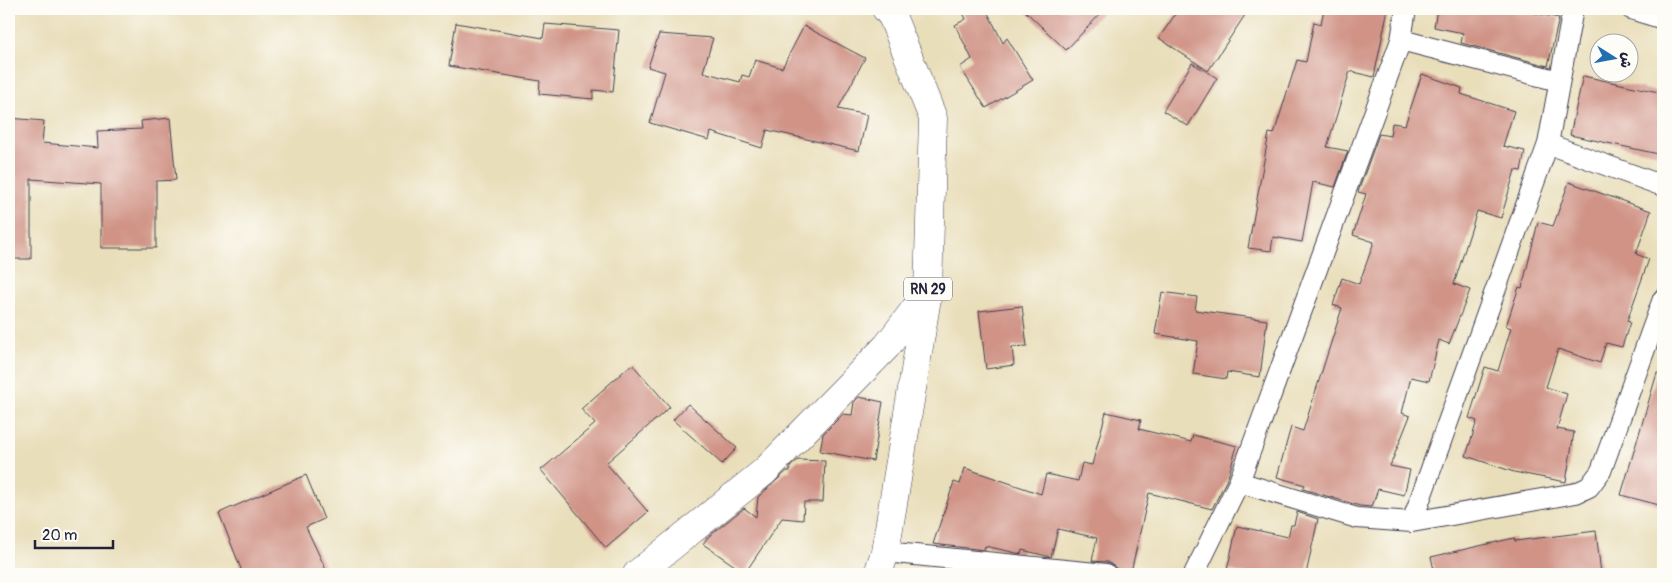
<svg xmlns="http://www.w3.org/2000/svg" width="1672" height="583" font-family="Pangolin,'Playpen Sans Arabic',sans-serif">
  <rect width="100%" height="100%" fill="#fdfcf7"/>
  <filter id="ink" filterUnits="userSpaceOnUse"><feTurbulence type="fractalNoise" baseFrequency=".02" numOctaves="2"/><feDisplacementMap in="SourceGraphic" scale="10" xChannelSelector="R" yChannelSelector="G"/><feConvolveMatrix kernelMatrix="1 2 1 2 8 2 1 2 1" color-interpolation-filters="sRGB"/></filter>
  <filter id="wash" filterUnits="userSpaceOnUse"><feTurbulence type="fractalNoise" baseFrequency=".0096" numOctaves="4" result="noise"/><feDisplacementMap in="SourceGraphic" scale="20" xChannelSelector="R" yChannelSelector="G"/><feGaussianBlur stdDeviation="1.12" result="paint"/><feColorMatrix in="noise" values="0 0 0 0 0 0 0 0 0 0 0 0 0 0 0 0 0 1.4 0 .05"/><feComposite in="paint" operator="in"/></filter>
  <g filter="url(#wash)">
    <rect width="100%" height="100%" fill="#e9deba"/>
    <g id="blocks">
      <path fill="#d09386" d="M 961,9 L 986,9 L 1003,43 L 1007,38 L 1033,80 L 986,108 L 960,67 L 972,59 L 955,25 L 966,19 Z
        M 1023,9 L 1105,9 L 1066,50 Z
        M 1179,9 L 1249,9 L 1208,71 L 1159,38 Z
        M 1324,9 L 1388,9 L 1374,77 L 1350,71 L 1327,147 L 1348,151 L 1335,187 L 1313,182 L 1302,242 L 1273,237 L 1271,251 L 1248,248 L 1269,133 L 1274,134 L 1297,60 L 1306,62 L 1314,22 L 1321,24 Z
        M 1437,9 L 1516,9 L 1559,18 L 1548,66 L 1461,43 L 1463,33 L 1434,27 Z
        M 456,23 L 543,38 L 545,24 L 619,30 L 613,92 L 593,90 L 593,99 L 539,94 L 540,81 L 449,66 Z
        M 804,26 L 865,58 L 838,109 L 867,115 L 859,151 L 767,130 L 762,148 L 711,132 L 709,140 L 650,123 L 665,72 L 648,67 L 659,34 L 713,38 L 703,72 L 740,82 L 742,75 L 749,77 L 755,60 L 782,68 Z
        M 1192,63 L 1217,78 L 1188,126 L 1163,111 Z
        M 1422,74 L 1462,88 L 1461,94 L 1514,111 L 1503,146 L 1525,151 L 1521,171 L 1515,170 L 1501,218 L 1477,211 L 1454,284 L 1470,290 L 1449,344 L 1439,340 L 1429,381 L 1411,377 L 1402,413 L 1410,416 L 1390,466 L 1410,470 L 1404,495 L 1378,489 L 1372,507 L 1360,506 L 1303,489 L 1305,485 L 1277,477 L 1291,427 L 1303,431 L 1342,308 L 1333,305 L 1342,278 L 1359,284 L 1374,242 L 1353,235 L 1366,194 L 1358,192 L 1379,134 L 1390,136 L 1392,123 L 1405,125 Z
        M 1583,76 L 1663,93 L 1663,155 L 1570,135 Z
        M 9,118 L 44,121 L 42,143 L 98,148 L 97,131 L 142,129 L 141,121 L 170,118 L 176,180 L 156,181 L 156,248 L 101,248 L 101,184 L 31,179 L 31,259 L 9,259 Z
        M 1569,182 L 1651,211 L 1636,254 L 1649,259 L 1627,321 L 1630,322 L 1622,347 L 1606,343 L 1600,363 L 1558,349 L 1546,387 L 1567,394 L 1557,429 L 1574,432 L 1566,482 L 1514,472 L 1466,456 L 1477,421 L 1469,418 L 1485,367 L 1498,371 L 1511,328 L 1506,326 L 1519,287 L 1522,288 L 1538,222 L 1553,226 Z
        M 1162,292 L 1197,297 L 1195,310 L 1267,320 L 1260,377 L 1227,372 L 1226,379 L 1193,374 L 1198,341 L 1155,334 Z
        M 1022,306 L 1027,346 L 1012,347 L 1014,365 L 986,369 L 979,311 Z
        M 632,364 L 670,407 L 606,463 L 648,512 L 606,548 L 541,470 L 595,424 L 581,409 Z
        M 1657,373 L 1663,374 L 1663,506 L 1621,495 Z
        M 859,397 L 883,402 L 873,461 L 820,451 L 823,434 L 843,414 L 852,415 L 854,402 Z
        M 688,404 L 737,448 L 722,464 L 673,420 Z
        M 1106,412 L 1141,420 L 1139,429 L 1191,442 L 1193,435 L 1237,446 L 1228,477 L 1212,509 L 1149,493 L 1131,572 L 1117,569 L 1108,562 L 1092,561 L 1097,538 L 1058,529 L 1051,557 L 1022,550 L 1021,554 L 985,546 L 984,550 L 933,544 L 954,482 L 960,484 L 965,468 L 1041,494 L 1046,474 L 1078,481 L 1082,463 L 1092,465 Z
        M 798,460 L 825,461 L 823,502 L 804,502 L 803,520 L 782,518 L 745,573 L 703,544 L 708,537 L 744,508 L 756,517 L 758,497 L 787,471 L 790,471 L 790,467 Z
        M 306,475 L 324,519 L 306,527 L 328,574 L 243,574 L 219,513 Z
        M 1297,512 L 1318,519 L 1306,574 L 1246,574 L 1227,570 L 1237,526 L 1288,537 L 1291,525 L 1294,525 Z
        M 1596,531 L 1601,574 L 1435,574 L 1431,557 L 1514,538 L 1515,541 Z"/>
    </g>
  </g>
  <g filter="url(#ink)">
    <use href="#blocks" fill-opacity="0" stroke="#403e4e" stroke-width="1"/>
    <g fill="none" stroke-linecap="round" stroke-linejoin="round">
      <defs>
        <path id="minor" d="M 1631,9 L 1663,19
          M 1401,40 L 1559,81
          M 1548,144 L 1663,186
          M 1239,482 L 1357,518 L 1412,522 L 1576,493 L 1589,487 L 1601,471 L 1663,299
          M 1412,522 L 1548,144 L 1573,9
          M 885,552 L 1106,574
          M 1194,574 L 1239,482 L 1401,40 L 1406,9"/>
        <path id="secondary" d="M 637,574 L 765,471 L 887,346 L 928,292"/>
        <path id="primary" d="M 878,574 L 885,552 L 928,292 L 933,118 L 892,16 L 886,9"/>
      </defs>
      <use href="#minor" stroke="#403e4e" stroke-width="22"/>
      <use href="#secondary" stroke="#403e4e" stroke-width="29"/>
      <use href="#primary" stroke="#403e4e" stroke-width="29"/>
      <use href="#minor" stroke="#fff" stroke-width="20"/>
      <use href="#secondary" stroke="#fff" stroke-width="28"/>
      <use href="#primary" stroke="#fff" stroke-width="28"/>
    </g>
  </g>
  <g text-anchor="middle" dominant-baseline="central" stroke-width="4.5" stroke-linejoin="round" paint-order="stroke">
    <rect fill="#fdfcf7" stroke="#646373" stroke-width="1" x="904" y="277.5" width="48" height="23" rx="4"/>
    <g font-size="14" font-weight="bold" fill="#22223b">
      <text x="928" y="289">RN 29</text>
    </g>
  </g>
  <rect width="1672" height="583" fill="none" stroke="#fdfcf7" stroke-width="30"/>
  <g transform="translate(1614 58) rotate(101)"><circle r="24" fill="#fdfcf7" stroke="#a5a5ac"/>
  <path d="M0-4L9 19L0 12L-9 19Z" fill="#1f6fb2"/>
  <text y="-8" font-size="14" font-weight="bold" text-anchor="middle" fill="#22223b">ش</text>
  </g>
  <path d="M35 540v8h78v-8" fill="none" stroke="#22223b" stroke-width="2.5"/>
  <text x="42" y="540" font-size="15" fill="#22223b" stroke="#fdfcf7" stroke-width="4" paint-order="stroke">20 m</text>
</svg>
